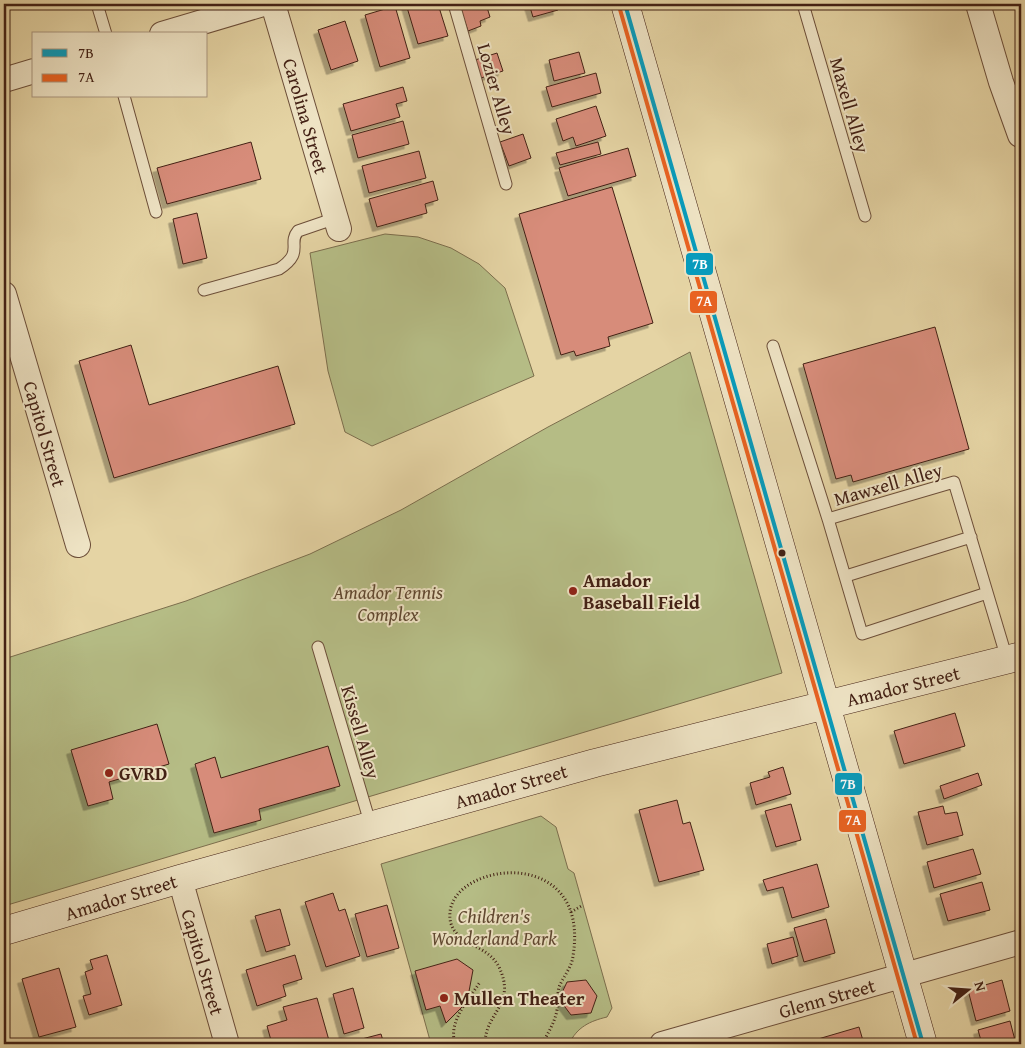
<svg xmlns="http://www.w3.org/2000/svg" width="1025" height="1048" font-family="'Gentium Book Plus',serif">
  <defs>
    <filter id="shadow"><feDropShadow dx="-4.5" dy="4.5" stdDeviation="0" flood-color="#0004"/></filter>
  </defs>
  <rect width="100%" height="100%" fill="#e5d4a4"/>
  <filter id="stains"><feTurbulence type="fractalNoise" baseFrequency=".004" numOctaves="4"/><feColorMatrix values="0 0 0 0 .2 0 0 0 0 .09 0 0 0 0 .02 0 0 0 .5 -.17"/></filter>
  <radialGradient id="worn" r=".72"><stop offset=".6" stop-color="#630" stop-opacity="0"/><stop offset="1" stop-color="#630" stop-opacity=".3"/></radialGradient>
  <path fill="#b5bc85" stroke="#7c6e4d" d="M 385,234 L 418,237 L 451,248 L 479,264 L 505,288 L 534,376 L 372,446 L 345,432 L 328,371 L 310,253 Z
    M 690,352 L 782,673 L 4,906 L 4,659 L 186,601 L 310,554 L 401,510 L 548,427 Z
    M 541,816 L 556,827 L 568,869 L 574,873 L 612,1008 L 607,1017 C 590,1021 577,1027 569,1044 L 431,1044 L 381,864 Z"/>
  <path fill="#d78c7a" stroke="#432115" filter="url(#shadow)" d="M 406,4 L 438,4 L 448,36 L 418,44 Z
    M 459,4 L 486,4 L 490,17 L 480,21 L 481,26 L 468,31 Z
    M 529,4 L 556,4 L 558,10 L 533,17 Z
    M 395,6 L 410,58 L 380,67 L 365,15 Z
    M 345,21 L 358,61 L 331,70 L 318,30 Z
    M 579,52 L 585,73 L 554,81 L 549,60 Z
    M 497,53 L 503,71 L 481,78 L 475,60 Z
    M 596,73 L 601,93 L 552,107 L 546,87 Z
    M 403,87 L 407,101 L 396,104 L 400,117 L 351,131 L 343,104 Z
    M 596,106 L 606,136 L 576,146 L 573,137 L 563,141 L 556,119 Z
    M 403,121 L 409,144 L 358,158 L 352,135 Z
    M 523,134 L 531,158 L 509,166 L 500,142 Z
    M 251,142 L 261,179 L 167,204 L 157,168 Z
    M 598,142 L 601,154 L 560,165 L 556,153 Z
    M 628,148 L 636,176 L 568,196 L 559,168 Z
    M 419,151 L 426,178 L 369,193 L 362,166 Z
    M 433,181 L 438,200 L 425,204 L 427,213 L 377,227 L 369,199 Z
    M 612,187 L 653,323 L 608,337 L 610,346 L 576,356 L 574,351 L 561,355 L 519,214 Z
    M 197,213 L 207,258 L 183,264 L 173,219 Z
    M 935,327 L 969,449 L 853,482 L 851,475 L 836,479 L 803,364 Z
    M 131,345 L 149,405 L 278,366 L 295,424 L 114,478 L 79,361 Z
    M 955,713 L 965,746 L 904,764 L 894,731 Z
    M 157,724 L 169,764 L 109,782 L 113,799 L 88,806 L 71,750 Z
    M 328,746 L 340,786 L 259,809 L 261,820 L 214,833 L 195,764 L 215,757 L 221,778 Z
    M 783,767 L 791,794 L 756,805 L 750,783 L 770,777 L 768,772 Z
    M 978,773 L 982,785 L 944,799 L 940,786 Z
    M 677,800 L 683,824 L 690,822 L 704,870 L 659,882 L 639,810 Z
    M 791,804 L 801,840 L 776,847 L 765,811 Z
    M 943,806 L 945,814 L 957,812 L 963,835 L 927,845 L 918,812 Z
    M 973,849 L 981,874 L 934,888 L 927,862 Z
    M 817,864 L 829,907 L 792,918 L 783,887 L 767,891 L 763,880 Z
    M 982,882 L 990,910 L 948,921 L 940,894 Z
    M 333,893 L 339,911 L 345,909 L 360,956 L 326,967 L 305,902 Z
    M 387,905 L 399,948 L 367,957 L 355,914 Z
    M 280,909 L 290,945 L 266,952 L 255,916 Z
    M 826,919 L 835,953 L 804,962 L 794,928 Z
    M 793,937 L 798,956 L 772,964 L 767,944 Z
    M 107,955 L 122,1005 L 89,1015 L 83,996 L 91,994 L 85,972 L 93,969 L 90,960 Z
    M 295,955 L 302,979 L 283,985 L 286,996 L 257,1006 L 246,970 Z
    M 457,959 L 473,970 L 467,1002 L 446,1023 L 440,1006 L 426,1010 L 415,971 Z
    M 59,968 L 76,1027 L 39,1037 L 22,979 Z
    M 586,980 L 597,996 L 591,1013 L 571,1015 L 559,999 L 567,982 Z
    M 1002,980 L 1010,1011 L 976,1021 L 968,990 Z
    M 353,988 L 364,1028 L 344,1034 L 333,994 Z
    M 317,998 L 330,1044 L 272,1044 L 267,1026 L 287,1020 L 283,1007 Z
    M 1010,1021 L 1016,1044 L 982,1044 L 978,1030 Z
    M 859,1027 L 864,1044 L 801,1044 Z
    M 381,1034 L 384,1044 L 355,1044 L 354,1041 Z"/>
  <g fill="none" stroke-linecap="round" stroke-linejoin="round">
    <defs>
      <path id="lane" d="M 97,4 L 106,34
        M 454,4 L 506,184
        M 803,4 L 865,216
        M 124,96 L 156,212
        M 204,290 L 279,269 C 305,252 287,244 298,231 L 336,218
        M 773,346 L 828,519 L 954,482 L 1007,659
        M 828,519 L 862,634 L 987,593
        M 846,576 L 971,537
        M 318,647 L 371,826"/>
      <path id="street" d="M 273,4 L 339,229
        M 978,4 L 1001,82 L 1020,135
        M 162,34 L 263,4
        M 4,80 L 34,71
        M 4,294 L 78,545
        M 180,879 L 227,1044
        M 662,1044 L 1021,942"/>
      <path id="secondary" d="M 625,4 L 923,1044
        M 4,931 L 180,879 L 595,763 L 1021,656"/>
    </defs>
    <use href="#lane" stroke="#6c4e39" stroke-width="13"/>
    <use href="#street" stroke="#6c4e39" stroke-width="26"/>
    <use href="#secondary" stroke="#432115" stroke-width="29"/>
    <path stroke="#432115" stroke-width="3" stroke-dasharray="1 2.5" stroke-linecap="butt" d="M 571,912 L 583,905
      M 455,1044 C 448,1021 468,1001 480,982
      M 485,1044 C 485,1012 517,1005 499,967 C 487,942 447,945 450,912 C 455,861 591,845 573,956 C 572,967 563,977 559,987 C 557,994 559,1003 557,1010 C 555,1022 548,1033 542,1044"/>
    <use href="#lane" stroke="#eee3c4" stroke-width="11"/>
    <use href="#street" stroke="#eee3c4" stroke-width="24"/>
    <use href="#secondary" stroke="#eee3c4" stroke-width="28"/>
    <defs>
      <path id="bus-1" d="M 625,4 L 923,1044"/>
      <path id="bus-2" d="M 619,6 L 917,1044"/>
    </defs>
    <use href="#bus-1" stroke="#eee3c4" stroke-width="8"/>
    <use href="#bus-2" stroke="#eee3c4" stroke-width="8"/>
    <use href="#bus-1" stroke="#079bbc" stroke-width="4"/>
    <use href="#bus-2" stroke="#e96221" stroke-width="4"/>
  </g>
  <circle fill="#432115" stroke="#eee3c4" stroke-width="2" cx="782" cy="553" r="4.5"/>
  <g fill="#8f2418" stroke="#eee3c4" stroke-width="2">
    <circle cx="573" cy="591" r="5"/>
    <circle cx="109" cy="773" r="5"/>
    <circle cx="444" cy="998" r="5"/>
  </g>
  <g text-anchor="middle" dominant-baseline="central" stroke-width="4" stroke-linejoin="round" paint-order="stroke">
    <g font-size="19" fill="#432115" stroke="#eee3c4">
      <text transform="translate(497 89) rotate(74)">Lozier Alley</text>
      <text transform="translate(850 105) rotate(74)">Maxell Alley</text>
      <text transform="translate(306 116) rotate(74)">Carolina Street</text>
      <text transform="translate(45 434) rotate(74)">Capitol Street</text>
      <text transform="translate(888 484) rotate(-16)">Mawxell Alley</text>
      <text transform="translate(903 686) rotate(-14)">Amador Street</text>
      <text transform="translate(361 732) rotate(74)">Kissell Alley</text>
      <text transform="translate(511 786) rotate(-16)">Amador Street</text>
      <text transform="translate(121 897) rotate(-17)">Amador Street</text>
      <text transform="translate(203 962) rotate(74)">Capitol Street</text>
      <text transform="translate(827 998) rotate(-16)">Glenn Street</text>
    </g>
    <g font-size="19" font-weight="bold" fill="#432115" stroke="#eee3c4" text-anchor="start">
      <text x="583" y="580">Amador<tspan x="583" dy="22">Baseball Field</tspan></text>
      <text x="119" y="773">GVRD</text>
      <text x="454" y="998">Mullen Theater</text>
    </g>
    <g font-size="19" font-style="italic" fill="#604831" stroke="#eee3c4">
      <text x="388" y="592">Amador Tennis<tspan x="388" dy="22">Complex</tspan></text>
      <text x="494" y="916">Children's<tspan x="494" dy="22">Wonderland Park</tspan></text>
    </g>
  </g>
  <g stroke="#eee3c4" stroke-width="2">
    <rect x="685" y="252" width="29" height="24" rx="5" fill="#079bbc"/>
    <rect x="689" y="290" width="29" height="24" rx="5" fill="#e96221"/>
    <rect x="834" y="772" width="29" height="24" rx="5" fill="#079bbc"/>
    <rect x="838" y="809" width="29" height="24" rx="5" fill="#e96221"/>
  </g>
  <g font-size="14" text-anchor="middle" font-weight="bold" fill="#fff">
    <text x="700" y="269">7B</text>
    <text x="704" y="306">7A</text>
    <text x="848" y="789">7B</text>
    <text x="853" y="825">7A</text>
  </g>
  <rect width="1025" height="1048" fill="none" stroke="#e5d4a4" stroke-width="20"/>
  <rect x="5" y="5" width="1015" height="1038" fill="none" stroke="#432115" stroke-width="2.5"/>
  <rect x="10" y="10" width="1005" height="1028" fill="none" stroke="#432115"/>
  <rect x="32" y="32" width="175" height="65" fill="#eee3c4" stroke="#aa957e"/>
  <rect x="42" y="49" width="25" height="8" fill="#079bbc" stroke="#aa957e"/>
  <text x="78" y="58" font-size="15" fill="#432115">7B</text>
  <rect x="42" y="74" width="25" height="8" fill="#e96221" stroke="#aa957e"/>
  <text x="78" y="82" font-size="15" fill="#432115">7A</text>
  <g transform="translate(968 990) rotate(73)" stroke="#eee3c4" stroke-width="4" paint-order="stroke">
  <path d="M0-4L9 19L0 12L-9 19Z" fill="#432115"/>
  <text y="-8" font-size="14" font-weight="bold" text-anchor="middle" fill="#432115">N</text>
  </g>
  <rect width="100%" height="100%" filter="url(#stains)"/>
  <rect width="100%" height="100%" fill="url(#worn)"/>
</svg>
